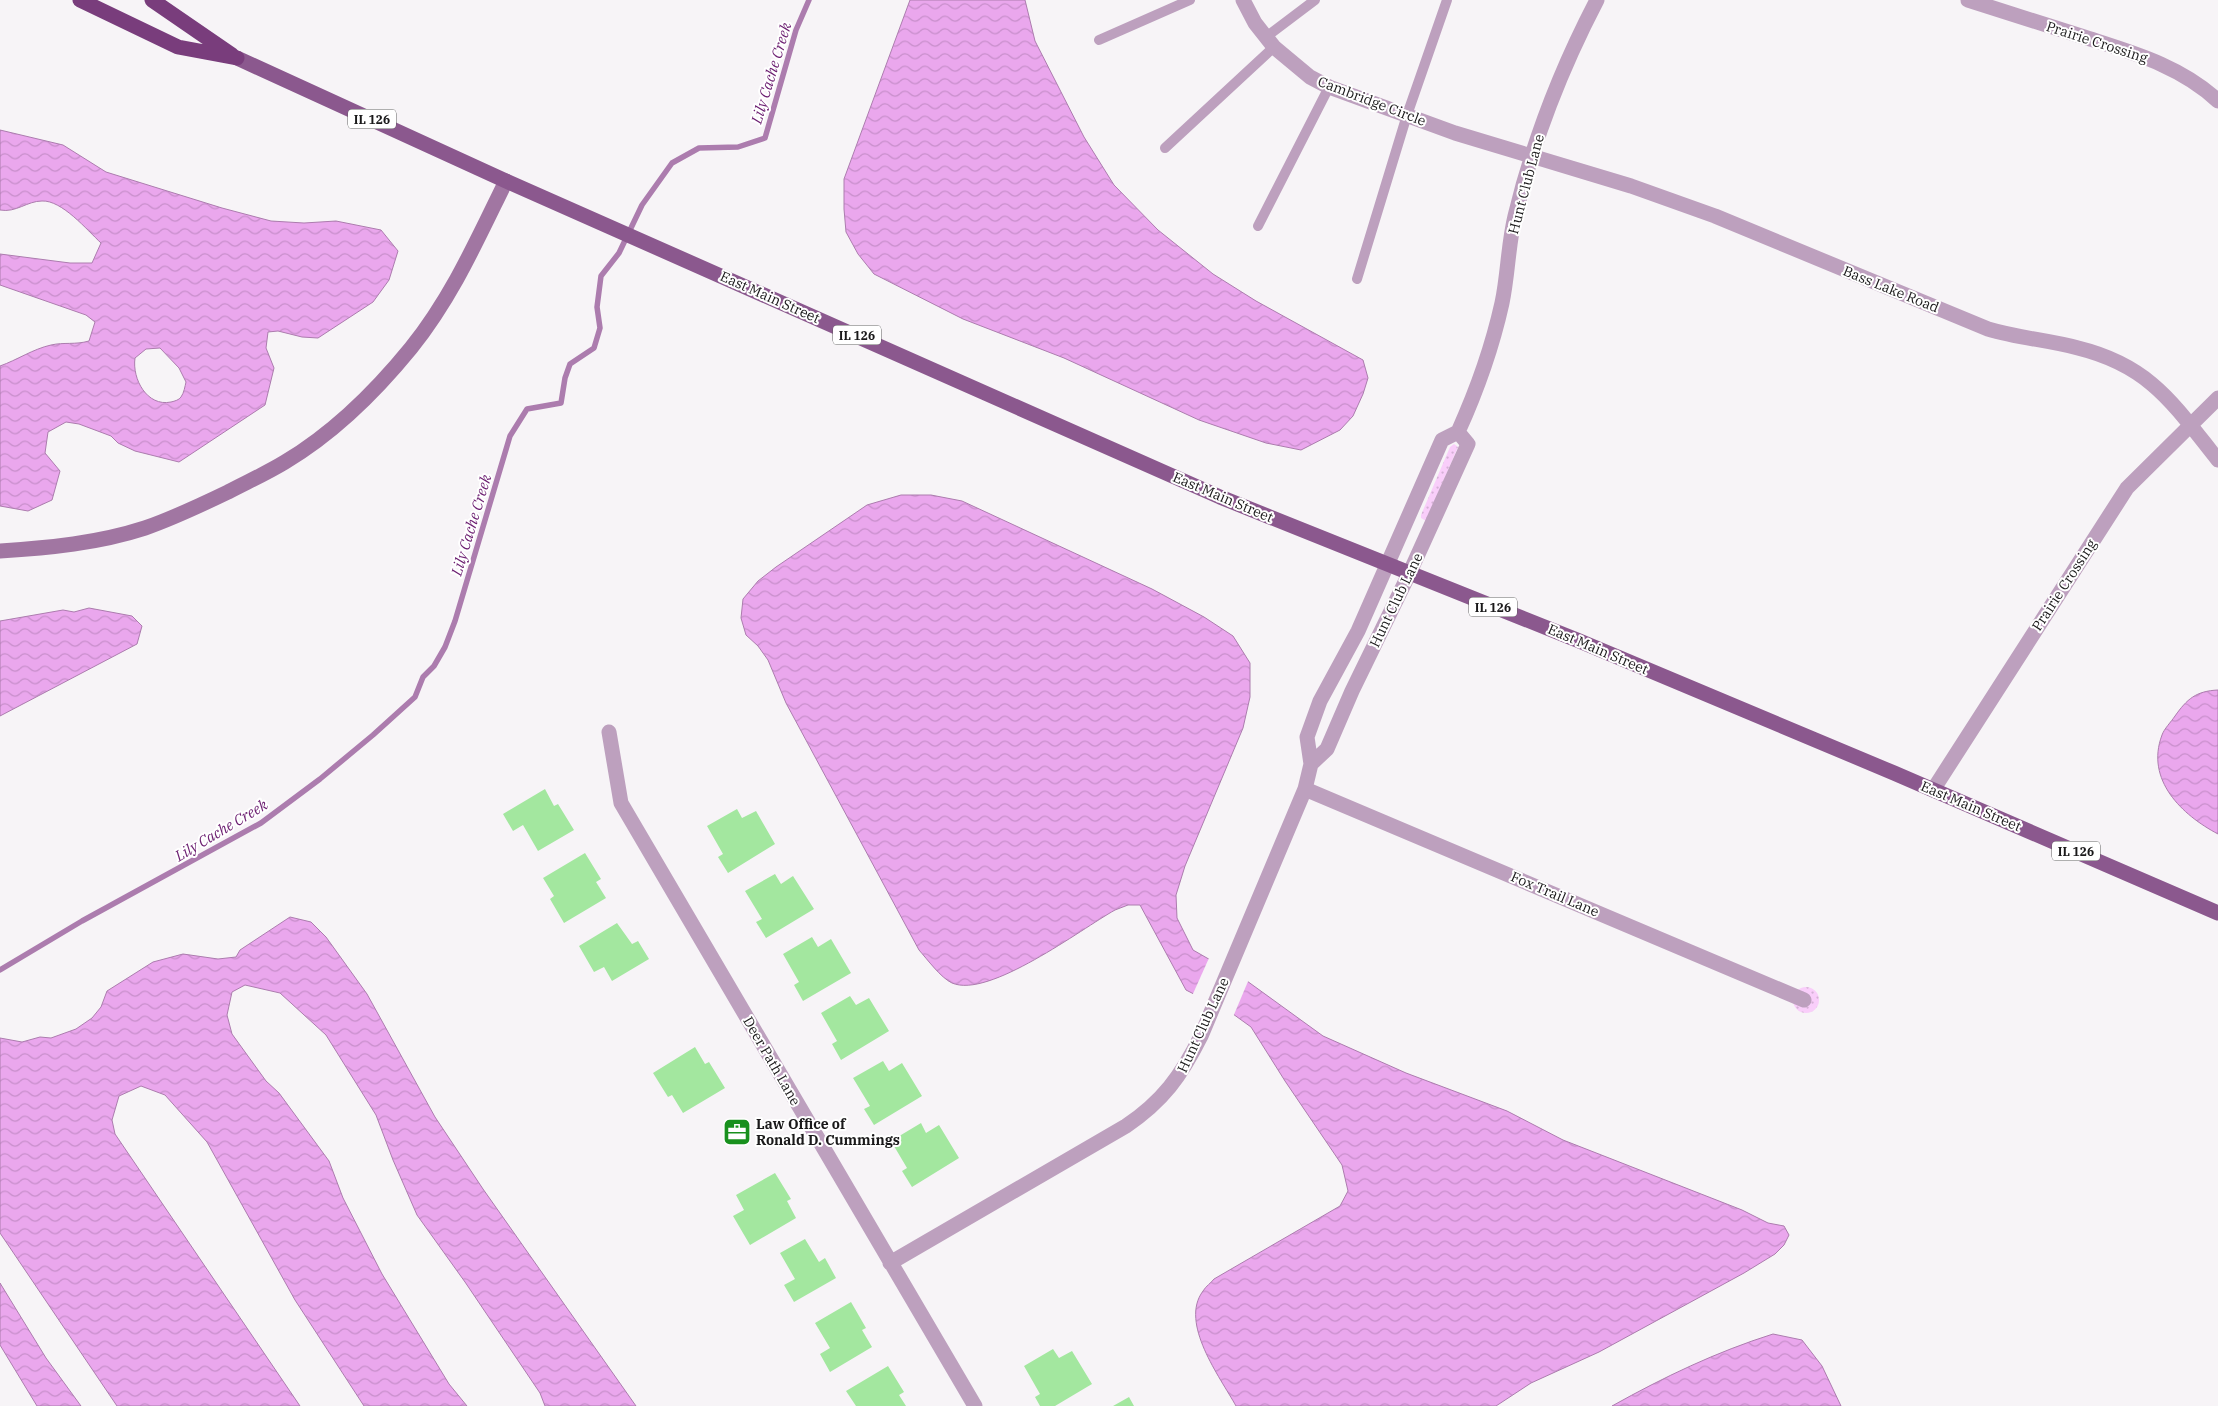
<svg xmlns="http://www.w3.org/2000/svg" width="2218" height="1406" font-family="'IBM Plex Serif',serif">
  <defs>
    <pattern id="grass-dots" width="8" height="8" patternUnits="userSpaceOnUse" patternTransform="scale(1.25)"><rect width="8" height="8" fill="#f9cefa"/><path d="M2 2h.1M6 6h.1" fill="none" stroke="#d5b0d6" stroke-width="1.8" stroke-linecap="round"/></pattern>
    <pattern id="water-waves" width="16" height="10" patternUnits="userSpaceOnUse" patternTransform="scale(1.25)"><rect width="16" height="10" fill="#eaa7ed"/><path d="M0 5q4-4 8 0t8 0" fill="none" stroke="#c88fcb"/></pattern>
  </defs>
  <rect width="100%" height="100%" fill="#f7f4f7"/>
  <path fill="url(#grass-dots)" d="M 1454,444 L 1458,447 L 1426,521 L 1421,518 L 1421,515 L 1450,447 Z
    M1793 1000a13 13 0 1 1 26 0a13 13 0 1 1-26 0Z"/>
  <path fill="url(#water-waves)" stroke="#ac7cae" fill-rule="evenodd" d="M 910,0 L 1025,0 L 1035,41 L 1084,137 L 1114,185 L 1158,230 L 1213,274 L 1256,301 L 1363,360 L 1368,378 L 1363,394 L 1353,416 L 1340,430 L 1301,450 L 1266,443 L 1199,420 L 1064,358 L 963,319 L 874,274 L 858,254 L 846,232 L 844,209 L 844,179 Z
    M 0,130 L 63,145 L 106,172 L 222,208 L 271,221 L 304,223 L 336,221 L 381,230 L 398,251 L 389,280 L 373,302 L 318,338 L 302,337 L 278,331 L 268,332 L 266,348 L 274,368 L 265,405 L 179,462 L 135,451 L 118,443 L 111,436 L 79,424 L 66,422 L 48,432 L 45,453 L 60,471 L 52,500 L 28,511 L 0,506 L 0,366 C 17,360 33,349 51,345 C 64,342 75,345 89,341 L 95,322 L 86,315 L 0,285 L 0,254 L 70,263 L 92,263 L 101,243 C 87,230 62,200 42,201 C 27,201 16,213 0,210 ZM 160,348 L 179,368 L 186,382 C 185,386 184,393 181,397 C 179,400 175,401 171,402 C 147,407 132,379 135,358 L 146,349 Z
    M 901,495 L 931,495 L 962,501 L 1152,589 L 1204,617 L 1233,636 L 1250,663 L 1250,697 L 1243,728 L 1185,866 L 1176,895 L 1177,918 L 1193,950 L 1247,981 L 1323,1036 L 1406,1073 L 1507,1111 L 1563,1140 L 1742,1210 L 1768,1223 L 1784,1226 L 1789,1235 L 1784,1245 L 1775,1254 L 1744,1273 L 1599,1352 L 1531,1383 L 1496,1406 L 1236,1406 C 1220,1377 1179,1323 1203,1291 C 1206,1286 1211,1283 1214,1279 L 1340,1206 L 1348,1191 L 1342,1165 L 1285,1081 L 1251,1027 L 1233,1014 L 1186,990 L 1140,905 L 1128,905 L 1115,910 C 1081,929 989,999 952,983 C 941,978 927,959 919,950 L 786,703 L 768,660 L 758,646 L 746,635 L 741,618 L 743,599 L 758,581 L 776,567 L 867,505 Z
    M 89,608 L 132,616 L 142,626 L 137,644 L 0,716 L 0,621 L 63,610 L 74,612 Z
    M 2218,690 L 2218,834 C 2182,815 2145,780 2162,735 C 2164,729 2171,722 2175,716 C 2187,699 2196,691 2218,690 Z
    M 290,917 L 311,922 L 326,937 L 367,994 L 435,1117 L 483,1189 L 636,1406 L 545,1406 L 540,1393 L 465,1282 L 417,1215 L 393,1160 L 376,1115 L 326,1035 L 280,993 L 245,985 L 232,992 L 227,1015 L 232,1034 L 266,1081 L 279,1093 L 329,1161 L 343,1198 L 382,1274 L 449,1384 L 467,1406 L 364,1406 L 295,1300 L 207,1142 L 165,1095 L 141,1086 L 119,1096 L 112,1120 L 115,1134 L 300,1406 L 117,1406 L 0,1233 L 0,1038 L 22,1042 L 40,1037 L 51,1038 L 76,1029 L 92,1018 L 101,1007 L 107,991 L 153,962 L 183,954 L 218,959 L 236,957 L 240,950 Z
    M 0,1283 L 46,1358 L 81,1406 L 37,1406 L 0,1345 Z
    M 1773,1334 L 1802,1340 L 1822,1366 L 1841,1406 L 1612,1406 C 1664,1377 1716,1352 1773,1334 Z"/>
  <path fill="#f7f4f7" d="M 1209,958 L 1249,979 L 1233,1017 L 1192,996 Z"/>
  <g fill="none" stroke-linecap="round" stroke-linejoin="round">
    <path stroke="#ac7cae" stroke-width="5.5" d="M 0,970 L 82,921 L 261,823 L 320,779 L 373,735 L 415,697 L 423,677 L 434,666 L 445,647 L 455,621 L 510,436 L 527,409 L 561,403 L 565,378 L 570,364 L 594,348 L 600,328 L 597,307 L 601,276 L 619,253 L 642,205 L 672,163 L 699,148 L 738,147 L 765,138 L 796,30 L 809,0"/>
  </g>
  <path fill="#a3e79f" d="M 545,789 L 554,806 L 558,804 L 574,830 L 538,851 L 523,825 L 513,831 L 503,814 Z
    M 737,809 L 742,818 L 756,811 L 775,844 L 728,873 L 718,857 L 723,854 L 707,826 Z
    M 585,853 L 601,879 L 596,882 L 606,898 L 564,923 L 550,899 L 554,896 L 543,878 Z
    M 775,874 L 781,884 L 793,876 L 814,909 L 766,938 L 756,922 L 762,919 L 745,891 Z
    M 617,923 L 632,944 L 638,941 L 649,959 L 612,981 L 604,967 L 594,972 L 579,946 Z
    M 812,937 L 818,947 L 831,939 L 851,973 L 803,1001 L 794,985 L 799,982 L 783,954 Z
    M 850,996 L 856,1005 L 869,998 L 889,1031 L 841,1060 L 832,1044 L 837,1041 L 821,1013 Z
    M 695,1047 L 705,1064 L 709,1062 L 725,1088 L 683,1113 L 672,1095 L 668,1097 L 653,1073 Z
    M 883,1061 L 889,1071 L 902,1063 L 922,1096 L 874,1125 L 864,1109 L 870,1106 L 853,1078 Z
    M 921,1123 L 926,1133 L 939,1125 L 959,1158 L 912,1187 L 902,1171 L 907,1168 L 891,1141 Z
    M 775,1173 L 791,1199 L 787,1201 L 796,1218 L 750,1245 L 733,1216 L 744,1210 L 736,1195 Z
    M 805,1239 L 819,1262 L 825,1258 L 836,1278 L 794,1302 L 784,1285 L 795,1279 L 780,1253 Z
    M 851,1302 L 866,1328 L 862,1330 L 872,1347 L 830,1372 L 820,1354 L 830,1348 L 815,1323 Z
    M 1053,1349 L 1059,1358 L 1072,1351 L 1092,1384 L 1055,1406 L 1040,1406 L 1035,1397 L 1040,1394 L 1024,1366 Z
    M 888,1366 L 904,1392 L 899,1395 L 906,1406 L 856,1406 L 846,1391 Z
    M 1129,1397 L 1134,1406 L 1113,1406 Z"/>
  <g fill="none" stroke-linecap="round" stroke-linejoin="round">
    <path stroke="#bda0be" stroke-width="10" d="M 1266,37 L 1315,0
      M 1099,40 L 1190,0
      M 1165,148 L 1274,47
      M 1258,226 L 1329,87
      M 1357,279 L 1407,115 L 1447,0"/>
    <path stroke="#bda0be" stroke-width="15" d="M 1243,0 L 1255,23 L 1274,47 L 1310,77 L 1329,87 L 1455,133 L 1631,186 L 1715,216 L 1988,329 C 2018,338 2048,340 2078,348 C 2151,366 2174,405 2218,460
      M 1968,0 C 2006,12 2044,24 2081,36 C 2130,52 2180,65 2218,101
      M 609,732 L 621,803 L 975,1406
      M 1311,764 L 1327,749 L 1352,691 L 1410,572 L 1468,444 L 1458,432
      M 1305,789 L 1804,1000
      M 1933,790 L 2127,488 L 2218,398
      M 890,1263 L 1126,1126 C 1163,1101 1181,1076 1201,1036 L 1305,789 L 1311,764 L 1307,737 L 1320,701 L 1358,631 L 1442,440 L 1458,432 C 1477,390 1492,348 1502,303 C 1508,275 1508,245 1515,216 C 1533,141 1561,69 1597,0"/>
    <path stroke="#a176a2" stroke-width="15" d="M 0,551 C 49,548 99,543 145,528 C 174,518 201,505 228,492 C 247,482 267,473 285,462 C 332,434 376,391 411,348 C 452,297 477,240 506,181"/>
    <path stroke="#8b588e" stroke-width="15" d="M 237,58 L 506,181 L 1220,497 L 1577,640 L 1894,773 L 2218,913"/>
    <path stroke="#793d7c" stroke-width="15" d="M 80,0 L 178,47 L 237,58
      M 152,0 L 232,55"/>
  </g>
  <defs>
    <symbol id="office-square" viewBox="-11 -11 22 22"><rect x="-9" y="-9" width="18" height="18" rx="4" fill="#18901d" stroke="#fff"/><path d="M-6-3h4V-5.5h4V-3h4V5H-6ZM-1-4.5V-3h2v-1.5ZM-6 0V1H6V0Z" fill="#fff"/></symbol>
  </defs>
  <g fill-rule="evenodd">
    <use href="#office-square" x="721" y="1116" width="32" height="32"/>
  </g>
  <g text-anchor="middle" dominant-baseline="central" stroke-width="4" stroke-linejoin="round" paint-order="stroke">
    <g fill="#fff" stroke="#5f5e5f" stroke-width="1">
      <rect x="348" y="109.5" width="48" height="19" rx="4"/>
      <rect x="833" y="325.5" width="48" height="19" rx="4"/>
      <rect x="1469" y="597.5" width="48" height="19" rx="4"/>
      <rect x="2052" y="841.5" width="48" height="19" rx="4"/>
    </g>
    <g font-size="12" font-weight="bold" fill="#1a191a">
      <text x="372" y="119">IL 126</text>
      <text x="857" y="335">IL 126</text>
      <text x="1493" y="607">IL 126</text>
      <text x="2076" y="851">IL 126</text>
    </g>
    <g font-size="14" fill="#1a191a" stroke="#fff">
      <text transform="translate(2097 42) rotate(18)">Prairie Crossing</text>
      <text transform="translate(1372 101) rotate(21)">Cambridge Circle</text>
      <text transform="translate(1526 184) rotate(-75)">Hunt Club Lane</text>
      <text transform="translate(1891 289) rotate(22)">Bass Lake Road</text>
      <text transform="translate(770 297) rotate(24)">East Main Street</text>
      <text transform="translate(1223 497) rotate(23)">East Main Street</text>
      <text transform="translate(2064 585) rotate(-57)">Prairie Crossing</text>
      <text transform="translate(1396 600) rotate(-64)">Hunt Club Lane</text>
      <text transform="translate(1598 649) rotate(23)">East Main Street</text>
      <text transform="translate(1971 806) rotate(23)">East Main Street</text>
      <text transform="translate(1555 894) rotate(23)">Fox Trail Lane</text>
      <text transform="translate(1203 1025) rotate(-65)">Hunt Club Lane</text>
      <text transform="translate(772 1061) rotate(60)">Deer Path Lane</text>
    </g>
    <g font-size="14" font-weight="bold" fill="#1a191a" stroke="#fff" text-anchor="start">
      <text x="756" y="1124">Law Office of<tspan x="756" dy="16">Ronald D. Cummings</tspan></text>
    </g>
    <g font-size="15" font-style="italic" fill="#6b1d70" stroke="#fff">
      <text transform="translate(771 73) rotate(-73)">Lily Cache Creek</text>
      <text transform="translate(471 525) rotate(-73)">Lily Cache Creek</text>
      <text transform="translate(221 830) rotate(-31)">Lily Cache Creek</text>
    </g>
  </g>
</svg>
